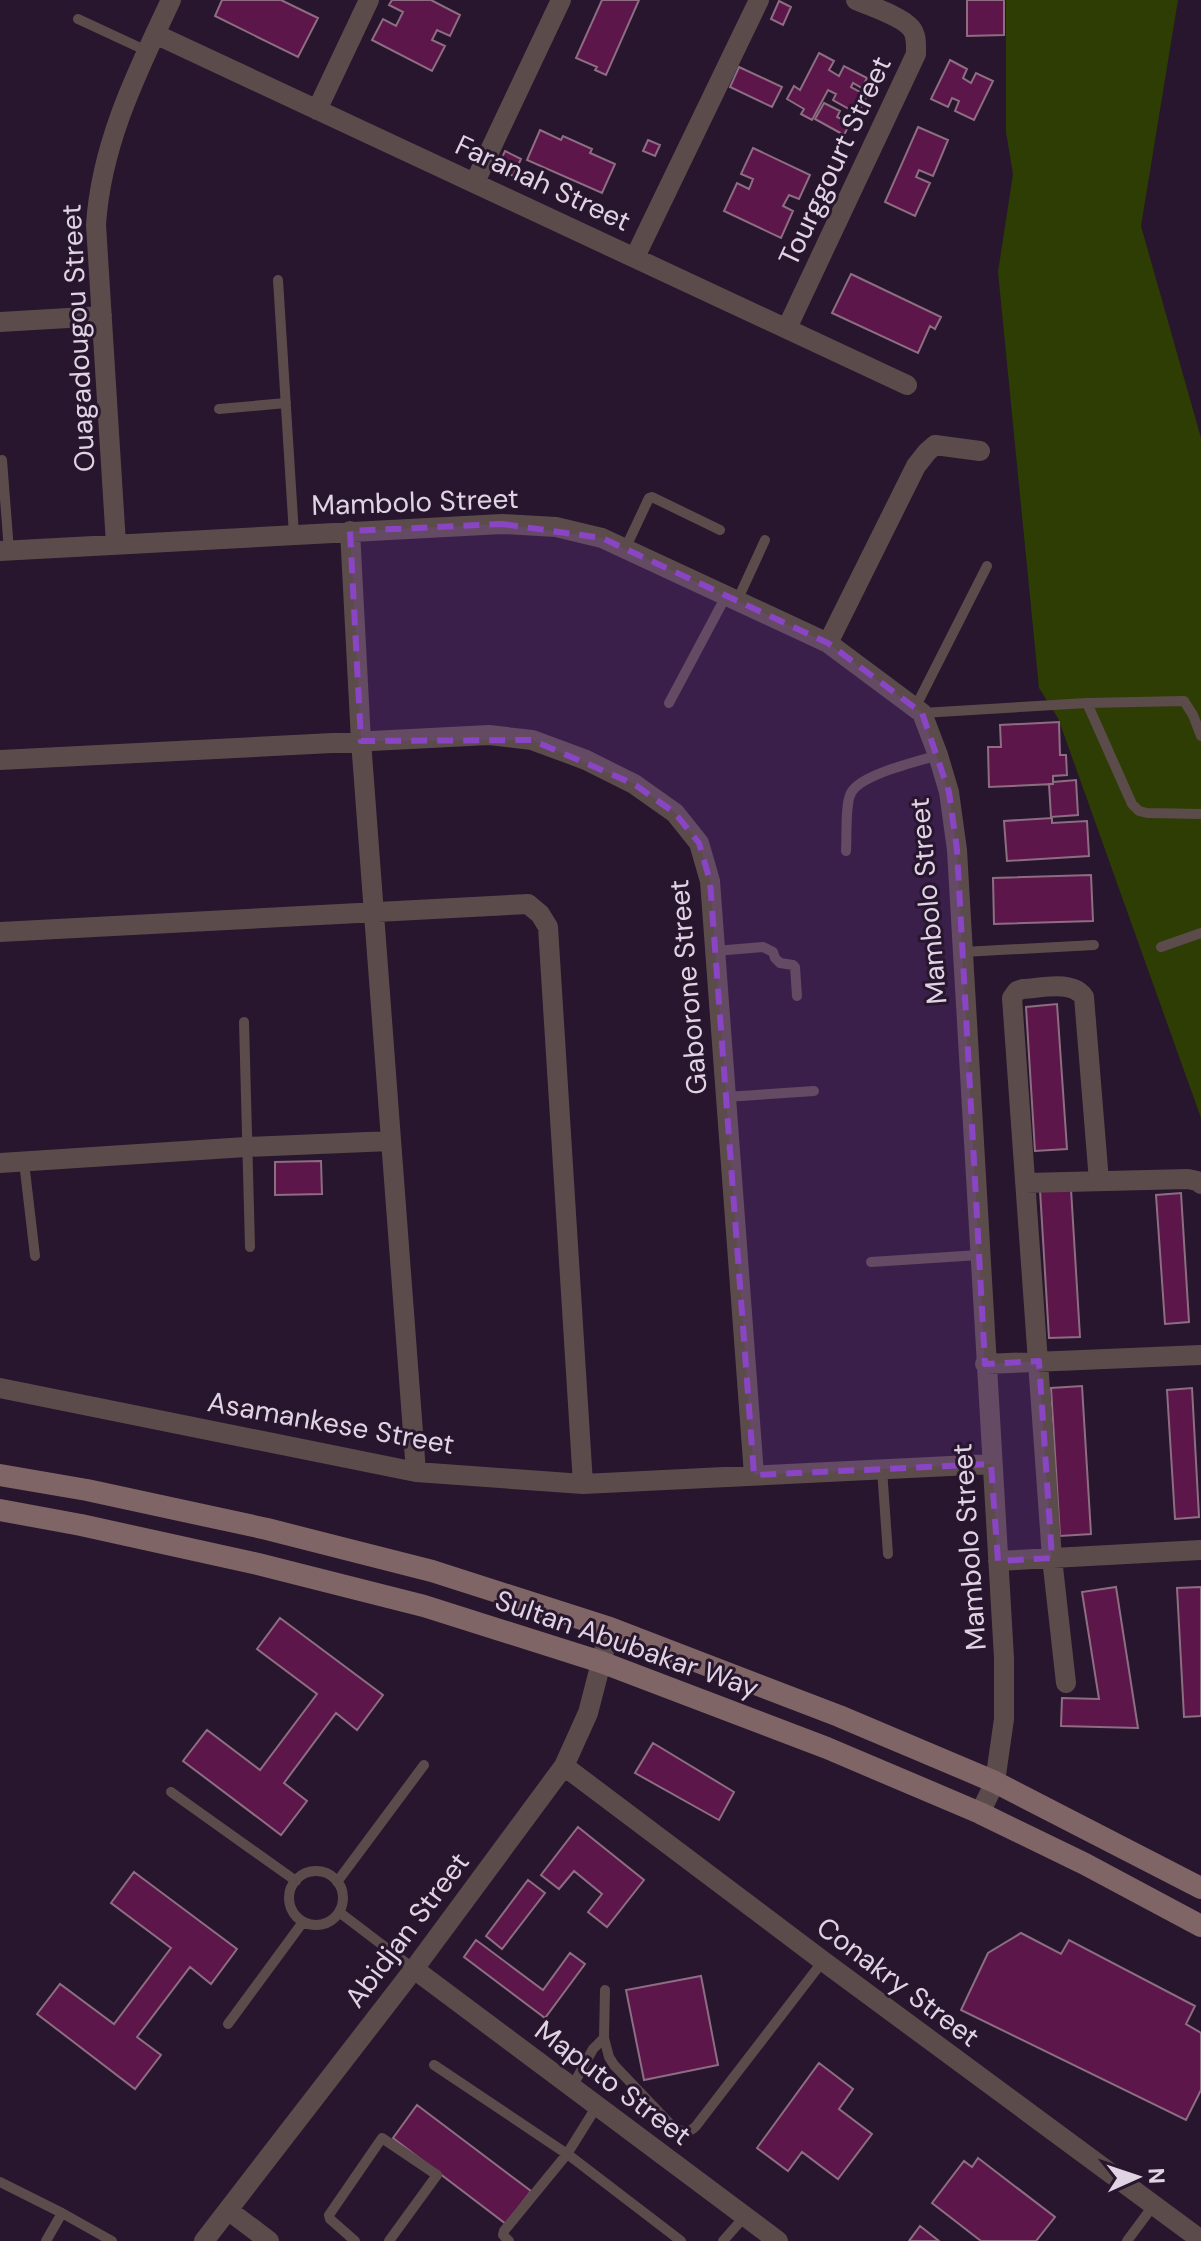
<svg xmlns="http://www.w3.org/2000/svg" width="1201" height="2241" font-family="'DM Sans',sans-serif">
  <rect width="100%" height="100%" fill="#27162d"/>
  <path fill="#2e3d03" d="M 1006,0 L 1178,0 L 1141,226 L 1201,438 L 1201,1118 L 1058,718 L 1039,688 L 998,272 L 1013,174 L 1006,132 Z"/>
  <path fill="#5c164a" stroke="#8d6d81" stroke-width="2" d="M 222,0 L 281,0 L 318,18 L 298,57 L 215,16 Z
    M 392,0 L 431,0 L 460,15 L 450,36 L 437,30 L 432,40 L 445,46 L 432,71 L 372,40 L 383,19 L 396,26 L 403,12 L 389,5 Z
    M 602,0 L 639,0 L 606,75 L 595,70 L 597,67 L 576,58 Z
    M 967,0 L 1004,0 L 1004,35 L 967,36 Z
    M 779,1 L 791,7 L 783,25 L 771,19 Z
    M 819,53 L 834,61 L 829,70 L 839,76 L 844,66 L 867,78 L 862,88 L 853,83 L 851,87 L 867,96 L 858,114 L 833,100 L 836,94 L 828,90 L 812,120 L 801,114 L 804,109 L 787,99 L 794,86 L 800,90 Z
    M 950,60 L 967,69 L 963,78 L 971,83 L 976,73 L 993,81 L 974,120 L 955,111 L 959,101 L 952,98 L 948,107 L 931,99 Z
    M 739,67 L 782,87 L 772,107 L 730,87 Z
    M 824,103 L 840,111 L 837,117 L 850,123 L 844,135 L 815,119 Z
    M 918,127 L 948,140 L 933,176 L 919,170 L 916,177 L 930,183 L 915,216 L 885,202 Z
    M 540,130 L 561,140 L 563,136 L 592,149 L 590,153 L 615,164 L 602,193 L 527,160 Z
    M 648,140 L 660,145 L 655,156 L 643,151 Z
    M 753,148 L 810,175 L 799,199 L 789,195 L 783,206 L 793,211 L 781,238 L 724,211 L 737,183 L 749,189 L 753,179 L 741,174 Z
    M 505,151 L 521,159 L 513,176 L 497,168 Z
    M 851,274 L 941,317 L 935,329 L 930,326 L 918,353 L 832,313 Z
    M 1059,722 L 1060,755 L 1066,755 L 1067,775 L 1053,776 L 1053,784 L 989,787 L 988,747 L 1001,747 L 1000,725 Z
    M 1076,780 L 1078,815 L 1051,817 L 1049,784 L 1053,784 L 1053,782 Z
    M 1052,818 L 1052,823 L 1087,821 L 1089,856 L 1007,861 L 1004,821 Z
    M 1091,875 L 1093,921 L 994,924 L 993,878 Z
    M 1057,1004 L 1067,1149 L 1035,1151 L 1026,1007 Z
    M 321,1161 L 322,1194 L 275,1195 L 275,1162 Z
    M 1071,1189 L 1080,1337 L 1049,1338 L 1040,1190 Z
    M 1181,1193 L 1189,1322 L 1165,1324 L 1156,1195 Z
    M 1082,1386 L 1091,1534 L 1060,1536 L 1051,1388 Z
    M 1192,1388 L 1199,1517 L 1175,1519 L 1167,1390 Z
    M 1116,1587 L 1138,1728 L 1061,1726 L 1062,1698 L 1099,1699 L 1082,1592 Z
    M 1201,1587 L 1201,1716 L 1184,1717 L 1177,1588 Z
    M 280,1618 L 383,1695 L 357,1730 L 336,1713 L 284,1783 L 307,1801 L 281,1835 L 183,1761 L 207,1730 L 260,1770 L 317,1694 L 257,1649 Z
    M 653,1743 L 734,1792 L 719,1820 L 635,1773 Z
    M 578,1827 L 644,1880 L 607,1927 L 588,1912 L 602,1894 L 574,1871 L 559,1889 L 541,1875 Z
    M 134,1872 L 237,1949 L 211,1984 L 190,1967 L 137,2037 L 161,2055 L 135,2089 L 37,2014 L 60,1984 L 114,2024 L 171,1948 L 111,1903 Z
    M 528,1880 L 545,1893 L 502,1949 L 486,1936 Z
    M 1021,1933 L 1061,1954 L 1069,1940 L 1195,2006 L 1186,2024 L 1201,2033 L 1201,2090 L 1186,2120 L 961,2010 L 988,1953 Z
    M 476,1940 L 543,1990 L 570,1953 L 585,1964 L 545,2018 L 464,1957 Z
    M 701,1976 L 718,2065 L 644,2080 L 626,1990 Z
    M 819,2063 L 853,2089 L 839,2109 L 872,2134 L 838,2179 L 802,2152 L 788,2171 L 757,2148 Z
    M 417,2105 L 531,2191 L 506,2224 L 393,2138 Z
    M 978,2158 L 1055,2217 L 1036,2241 L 981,2241 L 932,2203 L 964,2161 L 972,2167 Z
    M 920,2226 L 939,2241 L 909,2241 Z"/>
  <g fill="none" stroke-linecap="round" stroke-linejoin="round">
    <path stroke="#5c4b4b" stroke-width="10" d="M 78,19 L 147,51
      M 278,280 L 294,535
      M 219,409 L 286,403
      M 2,460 L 9,551
      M 625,549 L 649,498 L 652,497 L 720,530
      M 737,601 L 765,540
      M 669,703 L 726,596
      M 1087,703 L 1132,804 L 1139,811 L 1147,813 L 1201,814
      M 915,708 L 987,566
      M 922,713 L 1087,703 L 1184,701 L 1193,715 L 1201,736
      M 846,851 C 847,836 845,804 851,793 C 861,774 917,762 938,755
      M 1161,947 L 1201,933
      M 715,951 L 763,947 L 773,952 L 775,958 L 780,963 L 793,965 L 795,967 L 797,996
      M 963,952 L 1094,945
      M 244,1022 L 250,1247
      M 726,1097 L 814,1091
      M 24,1162 L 35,1256
      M 871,1262 L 979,1255
      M 882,1469 L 888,1554
      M 171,1792 L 296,1881
      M289 1898a27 27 0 1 1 54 0a27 27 0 1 1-54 0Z
      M 337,1882 L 424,1765
      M 339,1912 L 414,1969
      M 605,1990 L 604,2038 L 609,2057 L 614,2065 L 673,2127 C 682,2132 689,2134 696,2126 L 823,1961
      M 228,2024 L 303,1922
      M 434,2065 L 570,2156 L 681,2241
      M 572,2087 L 593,2049 L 604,2038
      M 0,2182 L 62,2213 L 112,2241
      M 46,2241 L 62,2213
      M 355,2241 L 330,2219 L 329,2215 L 382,2138 L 437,2175 L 389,2241
      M 509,2241 L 503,2235 L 504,2231 L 567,2154 L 597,2106
      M 723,2241 L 745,2216
      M 1127,2241 L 1153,2206"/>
    <path stroke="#5c4b4b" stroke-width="20" d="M 155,34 L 907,385
      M 317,110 L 369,0
      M 475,182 L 561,0
      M 635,257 L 759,0
      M 0,322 L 102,316
      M 787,328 L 916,54 C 916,45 917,35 911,28 C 903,17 870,6 856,0
      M 350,531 L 361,741 L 416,1472
      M 116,544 L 96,225 C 101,144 137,72 171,0
      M 0,551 L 502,524 L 556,527 L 602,538 L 828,643 L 922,713 L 938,755 L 949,792 L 957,850 L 1004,1658 L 1004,1719 L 995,1782 L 980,1813
      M 828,643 L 916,466 L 927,452 L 935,445 L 980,451
      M 0,760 L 489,735 L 532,740 L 586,760 L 634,784 L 675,813 L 699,843 L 710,881 L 754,1475
      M 0,932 L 528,904 L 540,914 L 548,927 L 583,1484
      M 0,1163 L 246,1147 L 391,1141
      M 1025,1183 L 1188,1179 L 1197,1181 L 1201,1184
      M 985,1364 L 1201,1355
      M 0,1388 L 416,1472 L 583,1484 L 991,1464
      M 998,1561 L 1201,1550
      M 1066,1683 L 1052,1558 L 1012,998 L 1017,991 L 1023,989 C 1042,988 1072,980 1084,997 L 1099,1181
      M 564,1766 L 823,1961 L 1201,2240
      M 414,1969 L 778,2241
      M 228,2210 L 269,2241
      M 204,2241 L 414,1969 L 564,1766 L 588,1713 L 610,1628"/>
    <path stroke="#7f6565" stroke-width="22" d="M 0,1475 L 87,1490 L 267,1529 L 432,1571 L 610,1628 L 839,1716 L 995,1782 L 1201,1888
      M 0,1510 L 81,1525 L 258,1564 L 424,1606 L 601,1662 L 827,1748 L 980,1813 L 1085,1864 L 1201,1926"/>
  </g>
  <path fill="#8a45c5" fill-opacity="0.2" stroke="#8a45c5" stroke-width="6" stroke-dasharray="16 10" stroke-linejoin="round" d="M 502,524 L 602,538 L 828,643 L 922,713 L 949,792 L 957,850 L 985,1364 L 1039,1361 L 1052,1558 L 998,1561 L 991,1464 L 754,1475 L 710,881 L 699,843 L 675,813 L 634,784 L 532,740 L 361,741 L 350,531 Z"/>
  <g text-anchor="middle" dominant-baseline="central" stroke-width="6" stroke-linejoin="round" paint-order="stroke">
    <g font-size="28" fill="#e0d4e4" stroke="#27162d">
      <text transform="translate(835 161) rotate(-65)">Tourggourt Street</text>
      <text transform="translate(543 183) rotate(25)">Faranah Street</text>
      <text transform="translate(78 338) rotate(-93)">Ouagadougou Street</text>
      <text transform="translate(415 502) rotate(-2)">Mambolo Street</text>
      <text transform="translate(928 901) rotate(-95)">Mambolo Street</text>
      <text transform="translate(688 987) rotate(-95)">Gaborone Street</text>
      <text transform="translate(331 1423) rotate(10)">Asamankese Street</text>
      <text transform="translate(969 1547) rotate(-94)">Mambolo Street</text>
      <text transform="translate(627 1644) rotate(19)">Sultan Abubakar Way</text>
      <text transform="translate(407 1930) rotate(-53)">Abidjan Street</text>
      <text transform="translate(898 1982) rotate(37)">Conakry Street</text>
      <text transform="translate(613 2083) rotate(37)">Maputo Street</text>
    </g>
  </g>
  <g transform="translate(1137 2177) rotate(87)" stroke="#27162d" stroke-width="6" paint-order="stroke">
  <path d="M0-6L14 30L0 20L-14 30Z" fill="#e0d4e4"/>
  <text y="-12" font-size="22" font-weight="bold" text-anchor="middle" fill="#e0d4e4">N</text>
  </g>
</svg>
